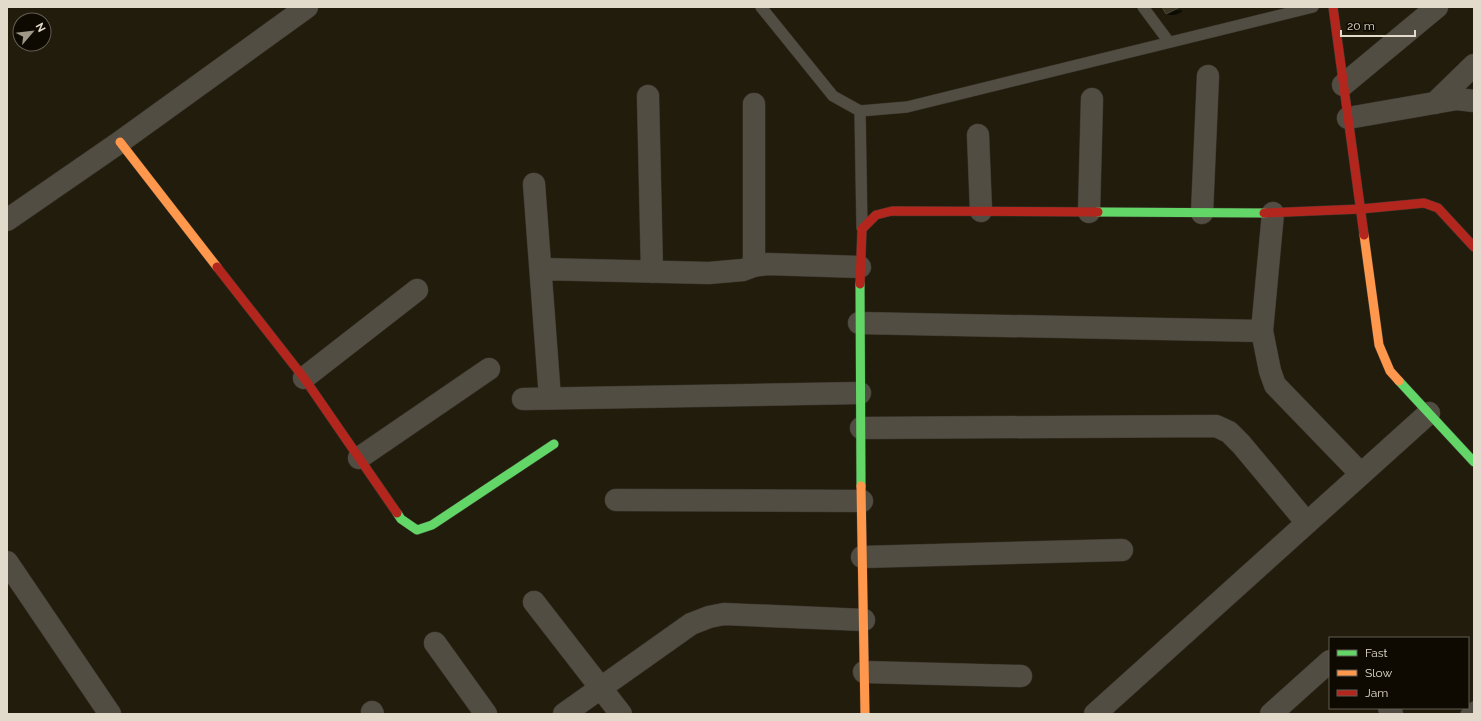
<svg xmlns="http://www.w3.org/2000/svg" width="1481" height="721" font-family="Raleway,sans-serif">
  <defs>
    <filter id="shadow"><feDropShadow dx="3.5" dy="3.5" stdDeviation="0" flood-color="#0009"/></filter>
  </defs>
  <rect width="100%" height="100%" fill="#221c0d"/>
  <path fill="#3b3624" stroke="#484538" filter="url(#shadow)" d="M 1162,7 L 1180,7 L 1166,14 Z"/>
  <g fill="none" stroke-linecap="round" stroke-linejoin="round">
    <defs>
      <path id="lane" d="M 761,7 L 833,96 L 860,111 L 907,107 L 1313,7
        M 1143,7 L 1169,42
        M 860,111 L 862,228
        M 1466,714 L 1474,707"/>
      <path id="street" d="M 1343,85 L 1437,7
        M 648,96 L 652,272
        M 1435,103 L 1474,65
        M 1348,118 L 1457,99 L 1474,101
        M 978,135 L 981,211
        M 534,184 L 550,398
        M 1089,212 L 1092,99
        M 1202,213 L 1208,76
        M 1273,213 L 1262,331 L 1270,371 L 1275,385 L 1361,474
        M 7,220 L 120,142 L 307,7
        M 754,266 L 754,104
        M 541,269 L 709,273 L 743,270 L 754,266 L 767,264 L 860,267
        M 859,323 L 1262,331
        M 304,378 L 417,290
        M 523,399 L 860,393
        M 861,428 L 1216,426 L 1229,432 L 1241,444 L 1307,523
        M 359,458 L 489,369
        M 616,500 L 862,501
        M 862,557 L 1122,550
        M 7,562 L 110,714
        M 534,602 L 621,714
        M 435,643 L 486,714
        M 864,672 L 1021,676
        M 1389,708 L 1392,714
        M 372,712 L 373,714
        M 564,714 L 691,624 L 709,617 L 724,614 L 864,620
        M 1095,714 L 1429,413
        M 1271,714 L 1330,661"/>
      <path id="fast" d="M 1098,212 L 1264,213
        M 860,284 L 861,486
        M 1399,381 L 1474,462
        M 397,513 L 401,519 L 417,530 L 432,525 L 554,444"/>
      <path id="slow" d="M 120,142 L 217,267
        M 1364,235 L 1379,345 L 1390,371 L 1399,381
        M 861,486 L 865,714"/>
      <path id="jam" d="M 1333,7 L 1364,235
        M 1264,213 L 1361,209 L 1424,203 L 1438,208 L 1474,247
        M 217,267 L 304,378 L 397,513
        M 860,284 L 862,229 L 876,215 L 892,211 L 1098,212"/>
    </defs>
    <use href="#lane" stroke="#3b362c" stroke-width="12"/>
    <use href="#street" stroke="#3b362c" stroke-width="23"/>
    <use href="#fast" stroke="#3b362c" stroke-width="10"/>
    <use href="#slow" stroke="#3b362c" stroke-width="10"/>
    <use href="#jam" stroke="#3b362c" stroke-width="10"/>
    <use href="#lane" stroke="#524d43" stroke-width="11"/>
    <use href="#street" stroke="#524d43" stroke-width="22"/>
    <use href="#fast" stroke="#63d668" stroke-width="9"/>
    <use href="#slow" stroke="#ff974d" stroke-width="9"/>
    <use href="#jam" stroke="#b3261e" stroke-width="9"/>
  </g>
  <rect width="1481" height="721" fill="none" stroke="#e2dacb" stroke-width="16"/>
  <rect x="1329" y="637" width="140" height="72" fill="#0e0a02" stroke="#635d52"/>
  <rect x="1337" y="650" width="20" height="6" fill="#63d668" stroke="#635d52"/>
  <text x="1365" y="657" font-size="12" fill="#e2dacb">Fast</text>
  <rect x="1337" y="670" width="20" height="6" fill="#ff974d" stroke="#635d52"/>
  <text x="1365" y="677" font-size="12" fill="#e2dacb">Slow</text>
  <rect x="1337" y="690" width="20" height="6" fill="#b3261e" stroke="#635d52"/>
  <text x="1365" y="697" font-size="12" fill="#e2dacb">Jam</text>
  <g transform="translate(32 32) rotate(62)"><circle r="19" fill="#0e0a02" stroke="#635d52"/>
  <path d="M0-3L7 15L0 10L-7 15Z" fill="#9f9888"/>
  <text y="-6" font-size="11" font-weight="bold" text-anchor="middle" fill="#e2dacb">N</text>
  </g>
  <path d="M1341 30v6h74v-6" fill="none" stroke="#e2dacb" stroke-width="2"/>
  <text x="1347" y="30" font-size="12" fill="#e2dacb" stroke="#0e0a02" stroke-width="3" paint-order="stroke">20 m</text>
</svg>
